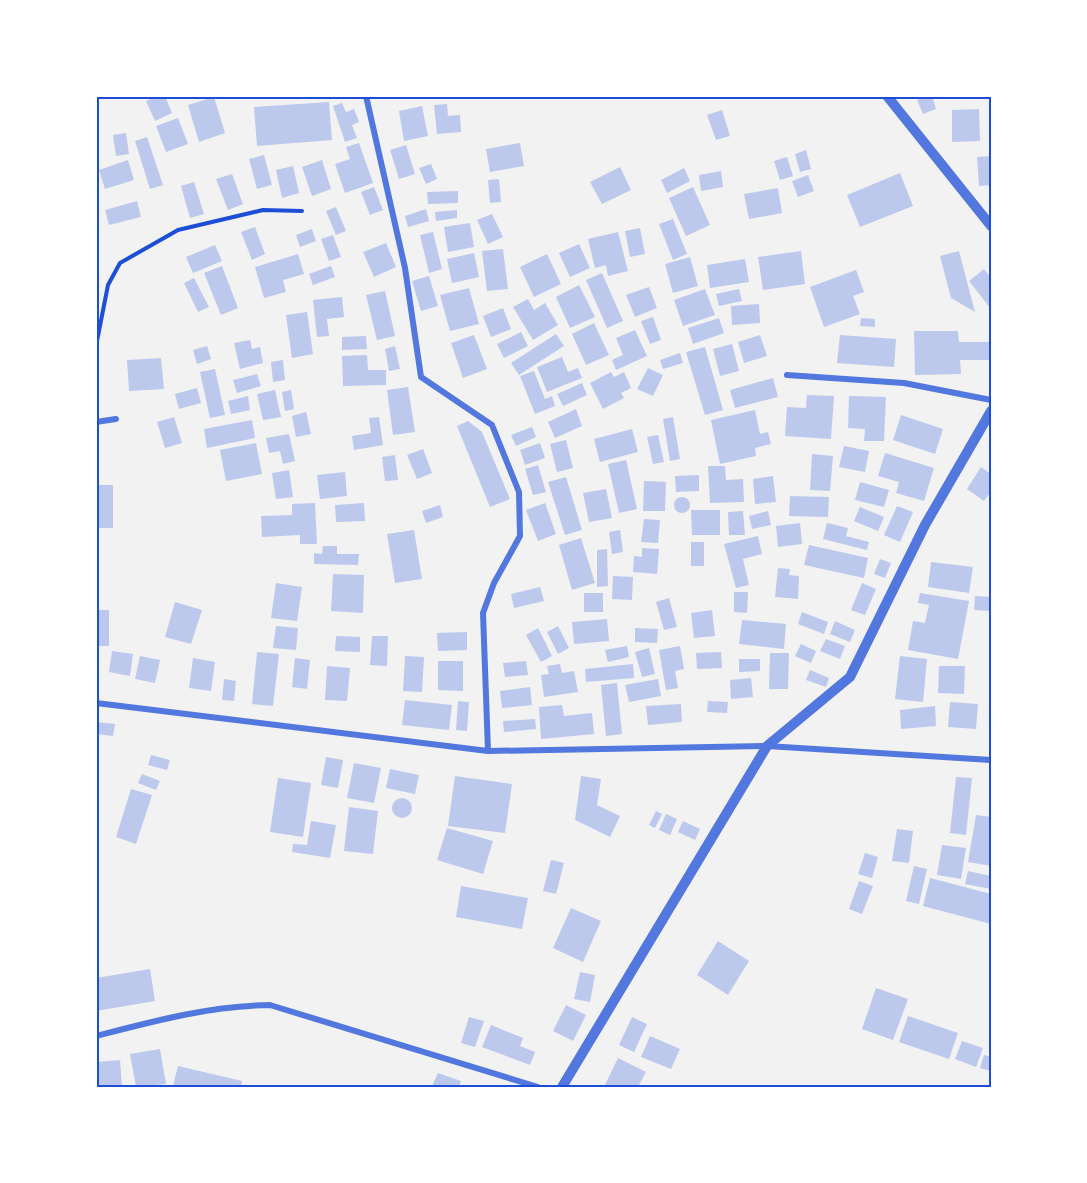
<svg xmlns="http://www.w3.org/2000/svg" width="1087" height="1183" font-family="'Sofia Sans Condensed',sans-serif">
  <rect width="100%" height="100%" fill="#f2f2f2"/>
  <path fill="#bdc9ec" d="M 156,96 L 165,96 L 172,113 L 155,121 L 146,101 Z
    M 928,96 L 932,96 L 936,109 L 923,114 L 917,100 Z
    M 214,97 L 225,133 L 199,142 L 188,105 Z
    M 329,102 L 332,140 L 257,146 L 254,107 Z
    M 342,103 L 346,112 L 354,109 L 359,122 L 352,125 L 357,138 L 345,142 L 333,106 Z
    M 447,104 L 448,116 L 460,115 L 461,132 L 437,134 L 434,105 Z
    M 422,106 L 428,136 L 404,141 L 399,111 Z
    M 979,109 L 980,141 L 952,142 L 952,110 Z
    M 722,110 L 730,136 L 716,140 L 707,115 Z
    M 178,118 L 188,144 L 166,152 L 156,126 Z
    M 126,133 L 129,154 L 116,156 L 113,135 Z
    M 147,137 L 163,185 L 150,189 L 135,141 Z
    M 359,143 L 373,183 L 345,193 L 335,164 L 350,159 L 346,147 Z
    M 520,143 L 524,166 L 490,172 L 486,149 Z
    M 406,145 L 415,174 L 399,179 L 390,150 Z
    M 806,150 L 811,169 L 800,172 L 795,154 Z
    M 264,155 L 272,185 L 257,189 L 249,159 Z
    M 991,156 L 991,185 L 979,186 L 977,157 Z
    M 787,157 L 793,176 L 780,180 L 774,161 Z
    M 128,160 L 134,180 L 105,189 L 99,170 Z
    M 322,160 L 331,189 L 312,196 L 302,167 Z
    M 431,164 L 437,179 L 426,184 L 419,168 Z
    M 293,166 L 299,193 L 282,198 L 276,170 Z
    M 620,167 L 631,190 L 602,204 L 590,182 Z
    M 684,168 L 690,181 L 667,193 L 661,180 Z
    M 721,171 L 723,187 L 701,191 L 699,175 Z
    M 900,173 L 913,206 L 860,227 L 847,195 Z
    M 232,174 L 243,204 L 228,210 L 216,179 Z
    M 808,175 L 814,191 L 798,197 L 792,181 Z
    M 499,179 L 501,202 L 490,203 L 488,180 Z
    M 194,182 L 204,214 L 190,218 L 181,186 Z
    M 374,187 L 383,210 L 370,215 L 361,192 Z
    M 693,187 L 710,225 L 686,236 L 669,198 Z
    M 778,188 L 782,213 L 749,219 L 744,194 Z
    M 458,191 L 458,203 L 428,204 L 427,192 Z
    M 137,201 L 141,217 L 109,225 L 105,210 Z
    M 336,207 L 346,231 L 336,235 L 326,211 Z
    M 426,209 L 429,221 L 408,227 L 405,216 Z
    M 457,210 L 457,218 L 436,221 L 435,212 Z
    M 492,214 L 503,237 L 488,244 L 477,220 Z
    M 673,219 L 687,254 L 673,260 L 659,224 Z
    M 470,223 L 474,247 L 448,252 L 444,227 Z
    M 255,227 L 265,254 L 252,260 L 241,232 Z
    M 640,228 L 645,254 L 630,257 L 625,231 Z
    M 312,229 L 316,241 L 300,247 L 296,235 Z
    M 433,232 L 442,269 L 429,273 L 420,235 Z
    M 618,232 L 628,271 L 608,276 L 606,265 L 595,268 L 588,239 Z
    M 333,235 L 341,257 L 329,261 L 321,239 Z
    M 386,243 L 396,267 L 374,277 L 363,252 Z
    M 579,244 L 590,268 L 570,277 L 559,253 Z
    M 215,245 L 222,261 L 193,273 L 186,257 Z
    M 503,249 L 508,289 L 487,291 L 482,251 Z
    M 801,251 L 805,284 L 763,290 L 758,257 Z
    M 959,251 L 975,312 L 951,298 L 940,256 Z
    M 474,253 L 479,277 L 452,283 L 447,259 Z
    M 298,254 L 304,274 L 283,280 L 286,292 L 264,298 L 255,267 Z
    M 547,254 L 561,284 L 534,297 L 520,267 Z
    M 690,257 L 698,286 L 673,293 L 665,264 Z
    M 745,259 L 749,282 L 710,288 L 707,265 Z
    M 222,266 L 238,308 L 221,315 L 204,273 Z
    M 331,266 L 335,277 L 313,285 L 309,274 Z
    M 984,269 L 991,278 L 991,309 L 969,281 Z
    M 856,270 L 864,292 L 853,296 L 860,314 L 824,327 L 810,287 Z
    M 602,273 L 623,321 L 607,328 L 586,280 Z
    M 429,276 L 438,306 L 421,311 L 412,281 Z
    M 194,278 L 209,307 L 198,312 L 184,283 Z
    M 579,285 L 595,317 L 570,328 L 556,297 Z
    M 649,287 L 657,308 L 635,317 L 626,295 Z
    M 469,288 L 479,324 L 450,331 L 440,295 Z
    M 705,289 L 715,315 L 683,326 L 674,300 Z
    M 739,289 L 742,301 L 719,306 L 716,294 Z
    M 385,291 L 395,336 L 377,340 L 366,295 Z
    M 342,297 L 344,317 L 327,319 L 329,336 L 317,337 L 313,300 Z
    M 528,299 L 534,310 L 545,303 L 558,325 L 533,340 L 513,307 Z
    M 759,304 L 760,323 L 732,325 L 731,306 Z
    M 503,308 L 511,329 L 491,337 L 483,316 Z
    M 307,312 L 313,354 L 292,358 L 286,315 Z
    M 653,317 L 661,340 L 650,344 L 641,321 Z
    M 719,318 L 724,333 L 693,344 L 688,328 Z
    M 861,318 L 875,319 L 875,327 L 860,326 Z
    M 594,323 L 609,355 L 586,365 L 572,334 Z
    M 635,330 L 647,356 L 616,370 L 612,360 L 623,355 L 616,338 Z
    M 914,331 L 958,331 L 959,342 L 991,342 L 991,360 L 960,360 L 961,374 L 915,375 Z
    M 521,332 L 528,346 L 504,358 L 497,344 Z
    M 556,334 L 564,346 L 519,375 L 511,363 Z
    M 474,335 L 487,369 L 463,378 L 451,343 Z
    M 760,335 L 767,356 L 744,363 L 738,342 Z
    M 840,335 L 896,339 L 894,367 L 837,363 Z
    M 366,336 L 367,349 L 342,350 L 342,337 Z
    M 250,340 L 252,349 L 260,347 L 263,363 L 240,369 L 234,343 Z
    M 732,344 L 739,371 L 720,376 L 713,349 Z
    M 207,346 L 211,359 L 197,364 L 193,350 Z
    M 395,346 L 400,369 L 389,371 L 385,349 Z
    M 705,347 L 723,410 L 705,415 L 686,352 Z
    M 680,353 L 683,363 L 663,369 L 660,360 Z
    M 367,355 L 368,370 L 386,370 L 386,385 L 343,386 L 342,356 Z
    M 562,357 L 568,372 L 578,368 L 582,378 L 547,392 L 537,367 Z
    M 161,358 L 164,389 L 129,391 L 127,360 Z
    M 283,360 L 285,380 L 273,382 L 271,362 Z
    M 648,368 L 663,375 L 653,396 L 637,389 Z
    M 215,369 L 225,415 L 210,418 L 200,372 Z
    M 534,371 L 545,399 L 552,396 L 555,406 L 535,414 L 520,376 Z
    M 611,372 L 614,377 L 624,372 L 631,388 L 621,393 L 624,398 L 603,409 L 590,383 Z
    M 257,374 L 261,386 L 237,393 L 233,380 Z
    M 773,378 L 778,397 L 735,408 L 730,390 Z
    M 582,383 L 587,395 L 563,406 L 557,394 Z
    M 408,387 L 415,432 L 393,435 L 387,390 Z
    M 197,388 L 201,403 L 179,409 L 175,394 Z
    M 275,390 L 281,417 L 263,420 L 257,394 Z
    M 291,390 L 294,409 L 285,411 L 282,392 Z
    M 807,395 L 834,396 L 831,439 L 785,436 L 787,407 L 806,408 Z
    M 248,396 L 250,410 L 231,414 L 228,401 Z
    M 849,396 L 886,397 L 884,441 L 864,441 L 865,429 L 848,428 Z
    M 576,409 L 582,426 L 555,438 L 548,422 Z
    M 755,410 L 760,434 L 768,432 L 771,444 L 755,448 L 756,456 L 720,464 L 711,420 Z
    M 306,412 L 311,434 L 296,437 L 292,416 Z
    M 901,415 L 943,429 L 935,454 L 893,440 Z
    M 174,417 L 182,443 L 165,448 L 157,422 Z
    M 379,417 L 383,445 L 354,450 L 352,436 L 371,433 L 369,418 Z
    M 673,417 L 680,459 L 670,461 L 663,419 Z
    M 252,420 L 255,438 L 207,448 L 204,429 Z
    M 468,421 L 482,432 L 510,499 L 490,507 L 457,426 Z
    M 532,427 L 536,437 L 516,446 L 511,435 Z
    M 632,429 L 638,452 L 600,462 L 594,439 Z
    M 289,434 L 295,461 L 283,464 L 280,451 L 269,453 L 266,438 Z
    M 658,435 L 664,462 L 653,464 L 647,437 Z
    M 566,440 L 573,468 L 557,472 L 550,444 Z
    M 256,443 L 262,474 L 226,481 L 220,450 Z
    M 540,443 L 545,458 L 525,465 L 520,450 Z
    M 844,446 L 869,451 L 865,472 L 839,467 Z
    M 423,449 L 432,473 L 417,479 L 407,455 Z
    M 885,453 L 934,468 L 924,501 L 896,493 L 899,482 L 878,476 Z
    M 812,454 L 833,456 L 830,491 L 810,490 Z
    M 395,455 L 398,480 L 385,481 L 382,457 Z
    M 626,460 L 637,509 L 619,513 L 608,464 Z
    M 538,465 L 546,492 L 533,495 L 525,469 Z
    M 708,466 L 725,466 L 726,480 L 743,479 L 744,502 L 710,503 Z
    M 981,467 L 991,474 L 991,491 L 984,501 L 967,489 Z
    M 289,470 L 293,497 L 276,499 L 272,473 Z
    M 345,472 L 347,496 L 320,499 L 317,475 Z
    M 699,475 L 699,491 L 676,492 L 675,476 Z
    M 773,476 L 776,502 L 755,504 L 753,479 Z
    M 566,477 L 582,530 L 565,535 L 548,482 Z
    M 644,481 L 666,482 L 665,511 L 643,511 Z
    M 860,482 L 889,490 L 884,507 L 855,500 Z
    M 98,485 L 113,485 L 113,528 L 98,528 Z
    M 606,489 L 612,518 L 589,522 L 583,493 Z
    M 790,496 L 829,497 L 828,517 L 789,516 Z
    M674 505a8 8 0 1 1 16 0a8 8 0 1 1-16 0Z
    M 315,503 L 317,544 L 300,544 L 300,535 L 262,537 L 261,516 L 292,515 L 292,504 Z
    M 364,503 L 365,521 L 336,522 L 335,505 Z
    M 545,503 L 556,534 L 538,541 L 526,510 Z
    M 440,505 L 443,517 L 426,523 L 422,511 Z
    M 897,506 L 913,512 L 900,542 L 884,535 Z
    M 860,507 L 884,517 L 878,531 L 854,521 Z
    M 691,510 L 720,510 L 720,535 L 692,535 Z
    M 743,511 L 745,535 L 729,535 L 728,512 Z
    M 768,511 L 771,525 L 752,529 L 749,516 Z
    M 644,519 L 660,520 L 658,543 L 641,542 Z
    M 800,523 L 802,544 L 778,547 L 776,526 Z
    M 827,523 L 848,528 L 846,536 L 869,542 L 867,550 L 823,539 Z
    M 414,530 L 422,579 L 395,583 L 387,534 Z
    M 620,530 L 623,552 L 612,554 L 609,532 Z
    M 758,536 L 762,554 L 743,559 L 749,585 L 736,588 L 724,544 Z
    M 581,538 L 595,583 L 572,590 L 559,545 Z
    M 691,542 L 704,542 L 704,566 L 691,566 Z
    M 809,545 L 868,558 L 864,578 L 804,565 Z
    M 323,546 L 337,546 L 337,554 L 359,554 L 358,565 L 314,564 L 314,553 L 322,554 Z
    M 642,548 L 659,549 L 657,574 L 633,572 L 634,556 L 642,557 Z
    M 607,549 L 608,586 L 597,587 L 597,550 Z
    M 880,559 L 891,563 L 885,578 L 874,574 Z
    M 931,562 L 973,567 L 969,593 L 928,587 Z
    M 778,568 L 790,569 L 789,575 L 799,576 L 798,599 L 775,597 Z
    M 333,574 L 364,575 L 363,613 L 331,611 Z
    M 613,576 L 633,577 L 632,600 L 612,599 Z
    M 276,583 L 302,587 L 297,621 L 271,618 Z
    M 862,583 L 876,589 L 865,615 L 851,610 Z
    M 540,587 L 544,601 L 514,608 L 511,594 Z
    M 734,592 L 748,592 L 747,613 L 734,612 Z
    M 584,593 L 603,593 L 603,612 L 584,612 Z
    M 920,593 L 969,601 L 958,659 L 908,650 L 913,621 L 925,623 L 929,605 L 918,603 Z
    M 975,596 L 991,597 L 991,611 L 974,610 Z
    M 669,598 L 677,627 L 664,630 L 656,602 Z
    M 175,602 L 202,610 L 191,644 L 165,637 Z
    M 96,610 L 109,610 L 109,646 L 96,646 Z
    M 712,610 L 715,636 L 694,638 L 691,613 Z
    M 802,612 L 828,622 L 824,634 L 798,624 Z
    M 607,619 L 609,641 L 574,644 L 572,622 Z
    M 742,620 L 786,624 L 784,649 L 739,644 Z
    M 835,621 L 855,630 L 850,642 L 830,634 Z
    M 276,626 L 298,628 L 296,650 L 273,648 Z
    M 558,626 L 569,648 L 558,654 L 547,632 Z
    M 538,628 L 552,656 L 541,662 L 526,635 Z
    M 635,628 L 658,629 L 657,643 L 635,642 Z
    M 467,632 L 467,650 L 438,651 L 437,633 Z
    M 336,636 L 360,637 L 360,652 L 335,651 Z
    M 372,636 L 388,636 L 387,666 L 370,665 Z
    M 826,639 L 845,646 L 840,659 L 820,651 Z
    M 801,644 L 816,651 L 811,663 L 795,656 Z
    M 627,646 L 629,657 L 608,662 L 605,650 Z
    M 680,646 L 684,669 L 675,671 L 678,688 L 666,690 L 659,650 Z
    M 649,648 L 655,674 L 642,677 L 635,652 Z
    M 112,651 L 133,654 L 130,676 L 109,672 Z
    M 257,652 L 279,654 L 273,706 L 252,704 Z
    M 721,652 L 722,668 L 697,669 L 696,653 Z
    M 770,653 L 789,653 L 788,689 L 769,689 Z
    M 140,656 L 160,660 L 155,683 L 135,679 Z
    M 405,656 L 424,657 L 422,692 L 403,691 Z
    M 900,656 L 927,659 L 923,702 L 895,699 Z
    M 193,658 L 215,662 L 211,691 L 189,688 Z
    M 295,658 L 310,660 L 307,689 L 292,687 Z
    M 739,659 L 760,659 L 760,671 L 739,672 Z
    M 438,661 L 463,661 L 463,691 L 438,690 Z
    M 526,661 L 528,675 L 505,677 L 503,663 Z
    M 560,664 L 562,673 L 574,671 L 578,692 L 544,697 L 541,675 L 549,674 L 547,666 Z
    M 633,664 L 634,678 L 586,682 L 585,669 Z
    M 327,666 L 350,668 L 347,701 L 325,700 Z
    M 939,666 L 965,666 L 964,694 L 938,693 Z
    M 810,670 L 829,678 L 826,687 L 806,680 Z
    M 751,678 L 753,697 L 731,699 L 730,680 Z
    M 224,679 L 236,681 L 234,701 L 222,700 Z
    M 658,679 L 661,696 L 629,702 L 625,685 Z
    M 617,683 L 622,734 L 606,736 L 601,685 Z
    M 530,687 L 532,705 L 502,708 L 500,691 Z
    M 405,700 L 452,705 L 449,730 L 402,725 Z
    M 458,701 L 469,702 L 467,731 L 456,730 Z
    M 708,701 L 728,702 L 727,713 L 707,712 Z
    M 950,702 L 978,704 L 976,729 L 948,727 Z
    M 681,704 L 682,722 L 648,725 L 646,706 Z
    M 562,705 L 564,716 L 592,713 L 594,734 L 541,739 L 539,707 Z
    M 935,706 L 936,726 L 901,729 L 900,710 Z
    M 535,719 L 536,729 L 504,732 L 503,721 Z
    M 96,722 L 115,724 L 113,736 L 96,734 Z
    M 151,755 L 170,760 L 167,770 L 148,765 Z
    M 326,757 L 343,760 L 338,788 L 321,785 Z
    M 354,763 L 381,768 L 374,803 L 347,798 Z
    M 390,769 L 419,775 L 415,794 L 386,788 Z
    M 142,774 L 160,781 L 156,790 L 138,783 Z
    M 455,776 L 512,784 L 505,833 L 448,826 Z
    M 581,776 L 601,779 L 597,805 L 620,816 L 610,837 L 575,820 Z
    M 956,777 L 972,778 L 966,835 L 950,833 Z
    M 278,778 L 311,783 L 303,837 L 270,832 Z
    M 131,789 L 152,795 L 136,844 L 116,837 Z
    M392 808a10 10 0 1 1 20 0a10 10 0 1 1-20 0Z
    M 349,807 L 378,811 L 373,854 L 344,851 Z
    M 656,811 L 662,814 L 655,828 L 649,825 Z
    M 666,814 L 677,819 L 670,835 L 659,830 Z
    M 976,815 L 991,817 L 991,866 L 968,862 Z
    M 311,821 L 336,825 L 330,858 L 292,852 L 293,844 L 307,845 Z
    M 683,821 L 700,829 L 695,840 L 678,832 Z
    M 447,828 L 493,841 L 483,874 L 437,860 Z
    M 897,829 L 913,831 L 909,863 L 892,861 Z
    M 942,845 L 966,848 L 961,879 L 937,875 Z
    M 865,853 L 878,857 L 872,878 L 858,874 Z
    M 551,860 L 564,863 L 556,894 L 543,891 Z
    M 914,866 L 927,869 L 919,904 L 906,901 Z
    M 968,871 L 991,876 L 991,889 L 965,884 Z
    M 930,878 L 991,894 L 991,924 L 923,906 Z
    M 859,881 L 873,886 L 862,914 L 849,909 Z
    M 461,886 L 528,898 L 522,929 L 456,917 Z
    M 571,908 L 601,921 L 583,962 L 553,948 Z
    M 718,941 L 749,961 L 728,995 L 697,975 Z
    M 150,969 L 155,1001 L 96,1011 L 96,978 Z
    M 580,972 L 595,975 L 590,1002 L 574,999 Z
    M 876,988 L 908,999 L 893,1040 L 862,1029 Z
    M 566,1005 L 586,1015 L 573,1041 L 553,1031 Z
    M 908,1016 L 958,1033 L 949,1059 L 899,1042 Z
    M 469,1017 L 484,1021 L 475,1047 L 461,1043 Z
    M 632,1017 L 647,1024 L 634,1052 L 619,1045 Z
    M 491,1025 L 523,1038 L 520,1046 L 535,1052 L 530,1065 L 482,1047 Z
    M 650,1036 L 680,1049 L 671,1069 L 641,1057 Z
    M 962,1041 L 983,1048 L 976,1067 L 955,1059 Z
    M 160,1049 L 166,1084 L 136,1087 L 130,1054 Z
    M 984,1055 L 991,1057 L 991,1071 L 980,1068 Z
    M 618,1058 L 646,1072 L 638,1087 L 604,1087 Z
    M 120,1060 L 122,1087 L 96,1087 L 96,1062 Z
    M 178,1066 L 242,1081 L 241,1087 L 173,1086 Z
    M 438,1073 L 461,1081 L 459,1087 L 432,1086 Z"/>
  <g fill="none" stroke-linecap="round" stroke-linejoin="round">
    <path stroke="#1d4ed8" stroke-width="4" d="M 96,346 L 108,285 L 120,263 L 178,230 L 263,210 L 302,211"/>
    <path stroke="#5277de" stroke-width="6" d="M 366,96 L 405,268 L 421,377 L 492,425 L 519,492 L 520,536 L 494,583 L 483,613 L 488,751
      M 787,375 L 904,383 L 991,400
      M 96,422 L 116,419
      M 96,703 L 488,751 L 767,746 L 991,760
      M 96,1036 C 154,1021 209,1006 270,1005 L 538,1087"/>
    <path stroke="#5277de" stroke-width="10" d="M 887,96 L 991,226
      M 562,1087 L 767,746 L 850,677 L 925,525 L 991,411"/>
  </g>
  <rect width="1087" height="1183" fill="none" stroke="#ffffff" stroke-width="195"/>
  <rect x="98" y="98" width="892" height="988" fill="none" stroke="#1d4ed8" stroke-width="2"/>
</svg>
